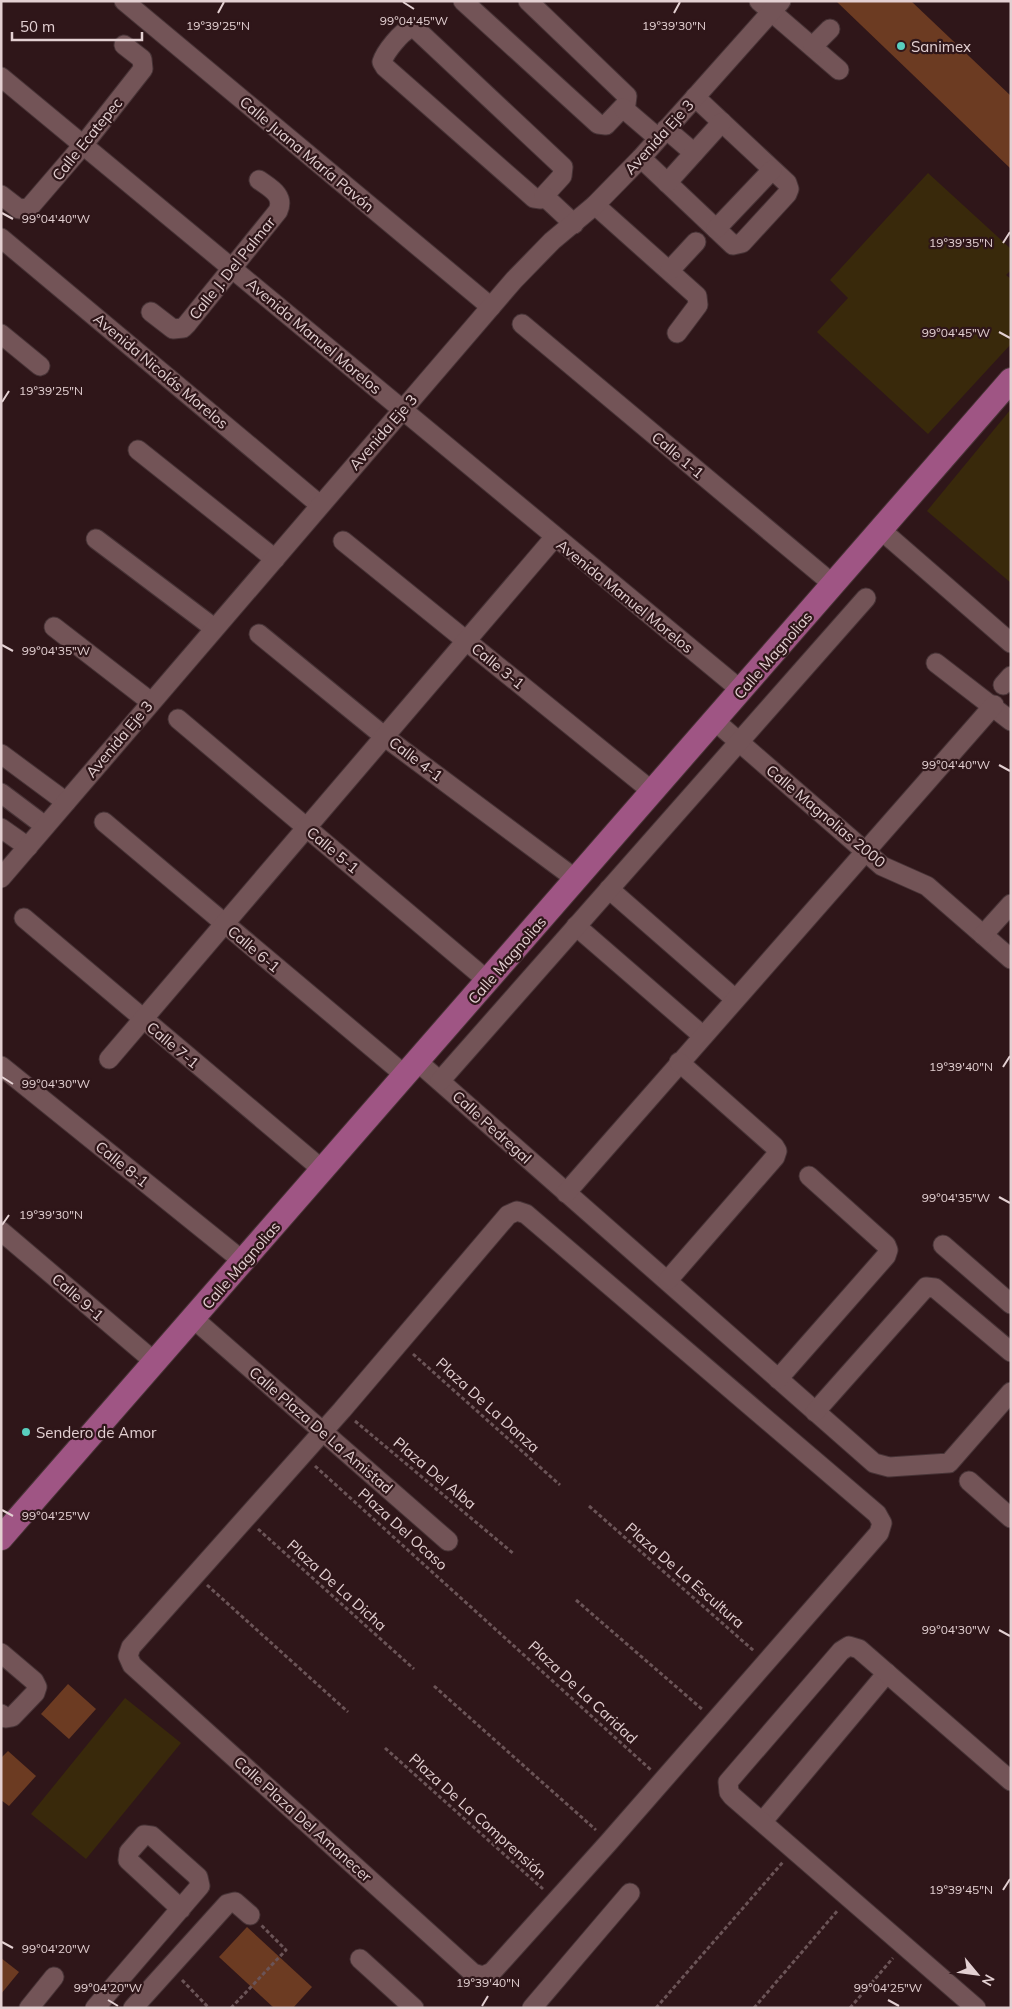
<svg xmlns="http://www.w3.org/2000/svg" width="1012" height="2009" viewBox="0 0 1012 2009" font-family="Mulish,sans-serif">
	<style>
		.green { fill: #39290b }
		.building { fill: #6c3b22 }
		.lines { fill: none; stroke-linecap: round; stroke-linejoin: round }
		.minor-casing { stroke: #473336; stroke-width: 21 }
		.major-casing { stroke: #473336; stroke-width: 26 }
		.path { stroke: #6b5457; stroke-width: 3; stroke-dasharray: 4 2.5; stroke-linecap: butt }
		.minor { stroke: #735457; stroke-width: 19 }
		.major { stroke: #9f5584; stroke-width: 24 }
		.ticks { fill: none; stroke: #e3d0d2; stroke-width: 2 }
		.poi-dot { fill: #59cebe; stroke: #2f1619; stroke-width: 2 }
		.labels { text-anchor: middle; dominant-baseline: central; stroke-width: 4.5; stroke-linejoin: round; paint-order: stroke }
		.poi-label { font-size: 15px; fill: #e3d0d2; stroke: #2f1619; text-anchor: start }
		.street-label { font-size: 15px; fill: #e3d0d2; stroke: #2f1619 }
		.ticks-label { font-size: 12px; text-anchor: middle; fill: #e3d0d2; stroke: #2f1619; stroke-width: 4.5; stroke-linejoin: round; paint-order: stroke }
	</style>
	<rect width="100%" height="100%" fill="#2f1619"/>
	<!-- green -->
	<g class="green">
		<polygon points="928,173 1011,249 1011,270 1006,275 1011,279 1011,344 928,434 817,332 848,298 830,280"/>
		<polygon points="1011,409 1011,583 927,511"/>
		<polygon points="125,1698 181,1743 86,1859 31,1814"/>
	</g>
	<!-- building -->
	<g class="building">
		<polygon points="836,1 911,1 1011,96 1011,169"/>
		<polygon points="68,1684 96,1709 69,1739 41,1714"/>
		<polygon points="8,1751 36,1776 9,1806 1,1800 1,1758"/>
		<polygon points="247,1927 312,1987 293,2008 274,2008 219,1957"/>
		<polygon points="1,1958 19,1972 1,1994"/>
	</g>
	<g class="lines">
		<defs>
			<g id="minor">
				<polyline points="124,1 491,307"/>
				<polyline points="463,1 598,124 606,125 626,104 627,96 528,1"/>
				<polyline points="759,1 839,70"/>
				<path d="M411,28L417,30L563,167L562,176L541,199L534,198L385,67L382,62C385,52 401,32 411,28Z"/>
				<polyline points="813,46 830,29"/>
				<polyline points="1,77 742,691"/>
				<polyline points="623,108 658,138"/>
				<polyline points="666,129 694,153"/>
				<polyline points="641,158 733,245 742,243 787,194 789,189 787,183 695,97"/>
				<polyline points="667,183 722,122"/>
				<polyline points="1,195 19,209 29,208 84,144 143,69 142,59 124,45"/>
				<polyline points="544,196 574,224"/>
				<polyline points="595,205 697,296 698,305 677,333"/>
				<polyline points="716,229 772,170"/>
				<polyline points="1,238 320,505"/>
				<polyline points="670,270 696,242"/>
				<path d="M151,312L173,329L183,328L187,324L278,211C285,195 270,188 259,180"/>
				<polyline points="522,324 834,585"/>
				<polyline points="1,334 40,366"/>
				<polyline points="138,450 275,559"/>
				<polyline points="881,530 1011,643"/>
				<polyline points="96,539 214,628"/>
				<polyline points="343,541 653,792"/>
				<polyline points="54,627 151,702"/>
				<polyline points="259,634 385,737 577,880"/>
				<polyline points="936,663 1011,721"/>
				<polyline points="1003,685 1011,676"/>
				<polyline points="178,719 488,981"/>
				<polyline points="715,721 882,866 927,886 1011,959"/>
				<polyline points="1,754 66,802"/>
				<polyline points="1,793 45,826"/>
				<polyline points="104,822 406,1076"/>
				<polyline points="1,828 28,847"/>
				<polyline points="1,878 514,280 552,241 595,205 641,158 781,1"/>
				<polyline points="609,889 735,999"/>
				<polyline points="24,918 324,1171"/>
				<polyline points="576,926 703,1036"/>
				<polyline points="983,935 1011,904"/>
				<polyline points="109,1059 554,538"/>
				<polyline points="418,1062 874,1463 889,1467 949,1463 1011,1392"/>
				<polyline points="1,1066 244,1262"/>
				<polyline points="440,1081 866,598"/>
				<polyline points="566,1193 994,705"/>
				<polygon points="517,1211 526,1214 877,1514 882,1523 879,1533 609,1842 492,1972 483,1976 473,1973 132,1665 128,1656 131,1647 342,1410 508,1215"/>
				<polyline points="1,1231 156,1363"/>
				<polyline points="943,1245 1011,1304"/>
				<polyline points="668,1280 775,1157 777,1151 774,1146 679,1062"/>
				<polyline points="194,1319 448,1541"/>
				<polyline points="778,1379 886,1256 888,1250 886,1245 809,1176"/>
				<polyline points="815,1412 926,1287 935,1288 1011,1352"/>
				<polyline points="969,1481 1011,1518"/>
				<polyline points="1,1653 34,1681 37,1687 35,1693 12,1717 6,1718 1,1714"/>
				<polyline points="763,1821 887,1673"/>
				<polyline points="360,1959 414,2008"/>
				<polyline points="29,2008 54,1977"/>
				<polyline points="95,2008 200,1886 198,1877 152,1836 144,1835 129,1852 128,1860 181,1909"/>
				<polyline points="133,2008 227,1904 235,1902 250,1915"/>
				<polyline points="532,2008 630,1893"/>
				<polyline points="976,2008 732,1796 729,1792 728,1782 841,1651 849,1646 859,1649 1011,1781"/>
			</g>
			<polyline id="major" points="1,1538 1011,380"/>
		</defs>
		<!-- minor casing -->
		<use href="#minor" class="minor-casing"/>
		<!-- major casing -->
		<use href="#major" class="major-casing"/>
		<!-- path -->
		<g class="path">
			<polyline points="413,1354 560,1485"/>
			<polyline points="355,1421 514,1554"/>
			<polyline points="315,1466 651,1770"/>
			<polyline points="589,1506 754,1651"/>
			<polyline points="258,1529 414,1669"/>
			<polyline points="207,1585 348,1712"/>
			<polyline points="576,1600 703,1710"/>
			<polyline points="434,1686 596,1830"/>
			<polyline points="385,1748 543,1889"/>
			<polyline points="182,1980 209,2008"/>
			<polyline points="231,2008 286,1950 261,1925"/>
			<polyline points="656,2008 783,1862"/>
			<polyline points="754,2008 838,1910"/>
			<polyline points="850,2008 893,1958"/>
		</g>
		<!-- minor -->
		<use href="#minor" class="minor"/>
		<!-- major -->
		<use href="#major" class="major"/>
	</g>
	<!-- ticks -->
	<path class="ticks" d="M403,2L414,9M218,13L224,2M674,13L680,2M2,213L13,219M1003,243L1010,232M999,332L1010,338M2,402L9,391M2,645L13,651M999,765L1010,771M1003,1067L1010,1056M2,1077L13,1084M999,1197L1010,1203M2,1225L9,1215M2,1510L13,1516M999,1630L1010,1636M1003,1890L1010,1879M2,1942L13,1948M108,2000L118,2006M888,2000L899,2006M482,2006L488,1996"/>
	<!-- markers -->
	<g class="poi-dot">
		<circle cx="901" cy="46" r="5"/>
		<circle cx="26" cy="1432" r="5"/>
	</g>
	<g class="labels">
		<!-- poi labels -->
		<g class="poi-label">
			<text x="911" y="46">Sanimex</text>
			<text x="36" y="1432">Sendero de Amor</text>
		</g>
		<!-- street labels -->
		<g class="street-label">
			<text transform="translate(659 137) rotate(-48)">Avenida Eje 3</text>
			<text transform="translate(87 139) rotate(-51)">Calle Ecatepec</text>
			<text transform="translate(307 154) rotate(40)">Calle Juana María Pavón</text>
			<text transform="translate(232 268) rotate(-51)">Calle J. Del Palmar</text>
			<text transform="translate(314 336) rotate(40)">Avenida Manuel Morelos</text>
			<text transform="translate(161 371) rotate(40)">Avenida Nicolás Morelos</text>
			<text transform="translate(383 432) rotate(-49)">Avenida Eje 3</text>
			<text transform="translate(678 455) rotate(40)">Calle 1-1</text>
			<text transform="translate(625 596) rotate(39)">Avenida Manuel Morelos</text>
			<text transform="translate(773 655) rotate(-49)">Calle Magnolias</text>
			<text transform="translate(498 666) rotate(39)">Calle 3-1</text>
			<text transform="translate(119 739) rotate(-50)">Avenida Eje 3</text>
			<text transform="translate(416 759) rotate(37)">Calle 4-1</text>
			<text transform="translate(826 816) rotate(40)">Calle Magnolias 2000</text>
			<text transform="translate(333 850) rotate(40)">Calle 5-1</text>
			<text transform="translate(254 949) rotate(40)">Calle 6-1</text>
			<text transform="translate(507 960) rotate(-49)">Calle Magnolias</text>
			<text transform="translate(173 1045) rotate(40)">Calle 7-1</text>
			<text transform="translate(492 1127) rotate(42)">Calle Pedregal</text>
			<text transform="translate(122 1164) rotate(39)">Calle 8-1</text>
			<text transform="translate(241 1265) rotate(-49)">Calle Magnolias</text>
			<text transform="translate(78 1297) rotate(41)">Calle 9-1</text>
			<text transform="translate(488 1405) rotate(42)">Plaza De La Danza</text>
			<text transform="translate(321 1430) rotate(41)">Calle Plaza De La Amistad</text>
			<text transform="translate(435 1473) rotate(40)">Plaza Del Alba</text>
			<text transform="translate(403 1529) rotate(42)">Plaza Del Ocaso</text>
			<text transform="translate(685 1575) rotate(41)">Plaza De La Escultura</text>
			<text transform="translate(337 1585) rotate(42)">Plaza De La Dicha</text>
			<text transform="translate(583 1692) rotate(43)">Plaza De La Caridad</text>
			<text transform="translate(478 1816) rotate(42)">Plaza De La Comprensión</text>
			<text transform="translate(303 1819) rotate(42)">Calle Plaza Del Amanecer</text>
		</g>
	</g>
	<g class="ticks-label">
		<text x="414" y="25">99°04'45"W</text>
		<text x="218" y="30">19°39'25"N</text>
		<text x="674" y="30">19°39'30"N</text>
		<text x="56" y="223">99°04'40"W</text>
		<text x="961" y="247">19°39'35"N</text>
		<text x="956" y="337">99°04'45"W</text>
		<text x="51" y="395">19°39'25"N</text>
		<text x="56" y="655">99°04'35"W</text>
		<text x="956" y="769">99°04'40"W</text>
		<text x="961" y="1071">19°39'40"N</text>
		<text x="56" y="1088">99°04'30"W</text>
		<text x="956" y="1202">99°04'35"W</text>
		<text x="51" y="1219">19°39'30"N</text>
		<text x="56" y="1520">99°04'25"W</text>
		<text x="956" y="1634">99°04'30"W</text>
		<text x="961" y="1894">19°39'45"N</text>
		<text x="56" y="1953">99°04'20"W</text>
		<text x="488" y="1987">19°39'40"N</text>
		<text x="108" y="1992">99°04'20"W</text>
		<text x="888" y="1992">99°04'25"W</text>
	</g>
	<!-- border -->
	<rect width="1012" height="2009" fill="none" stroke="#e3d0d2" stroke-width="5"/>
	<!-- north arrow -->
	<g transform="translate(977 1974) rotate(119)" stroke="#2f1619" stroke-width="4" paint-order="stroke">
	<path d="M0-4L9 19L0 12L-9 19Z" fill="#e3d0d2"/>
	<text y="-8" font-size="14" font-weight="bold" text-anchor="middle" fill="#e3d0d2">N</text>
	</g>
	<!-- scale -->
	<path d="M12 32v8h130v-8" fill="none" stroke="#e3d0d2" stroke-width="2.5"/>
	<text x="20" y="32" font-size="15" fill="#e3d0d2" stroke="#2f1619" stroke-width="4" paint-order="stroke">50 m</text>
</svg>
